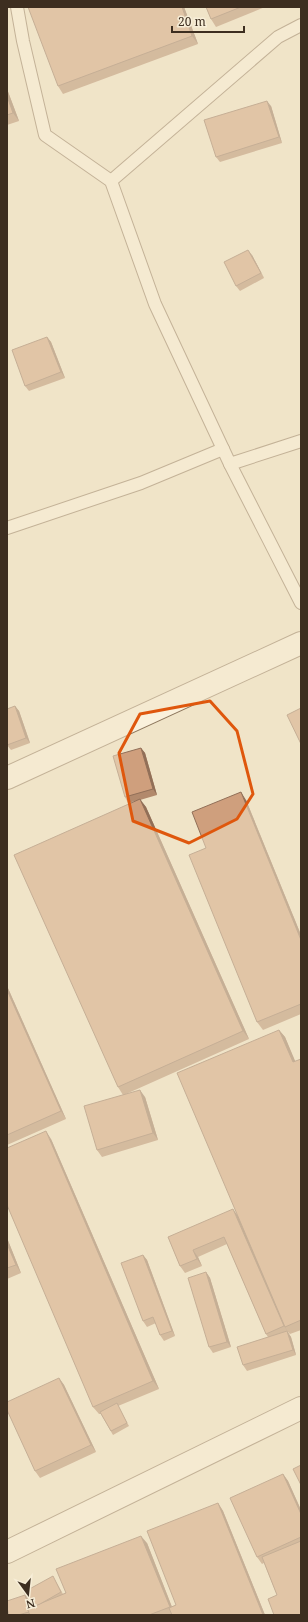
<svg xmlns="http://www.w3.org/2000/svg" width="308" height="1622" viewBox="0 0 308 1622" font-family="'Noto Serif',serif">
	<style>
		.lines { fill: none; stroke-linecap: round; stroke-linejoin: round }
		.lane-casing { stroke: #8d765c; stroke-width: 14 }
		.street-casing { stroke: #8d765c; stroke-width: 24 }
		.lane { stroke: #faf1dc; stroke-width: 12 }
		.street { stroke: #faf1dc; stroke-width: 22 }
		.wall { fill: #b2896c }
		.shaded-wall { fill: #916f58 }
		.building { fill: #cf9f7d; stroke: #916f58 }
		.marked { fill: none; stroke: #df570d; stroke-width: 3; stroke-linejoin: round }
	</style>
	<rect width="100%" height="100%" fill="#f0e4c8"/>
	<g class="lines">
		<defs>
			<g id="lane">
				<polyline points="17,7 23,41 45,135 111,181 155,304 230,464 301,603"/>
				<polyline points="111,181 278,37 301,25"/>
				<polyline points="230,464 301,441"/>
				<polyline points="7,528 141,483 223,449"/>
			</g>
			<g id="street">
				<polyline points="7,778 301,643"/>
				<polyline points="7,1552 301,1408"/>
			</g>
		</defs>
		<!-- lane casing -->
		<use href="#lane" class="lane-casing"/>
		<!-- street casing -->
		<use href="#street" class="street-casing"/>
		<!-- lane -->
		<use href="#lane" class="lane"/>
		<!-- street -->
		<use href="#street" class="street"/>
	</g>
	<!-- wall -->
	<g class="wall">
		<polygon points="184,7 198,44 63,94 58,86"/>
		<polygon points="206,7 265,7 216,27 211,19"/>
		<polygon points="7,89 19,121 7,125"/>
		<polygon points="271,106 282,143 220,162 216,157"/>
		<polygon points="252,255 264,278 240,291 236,286"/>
		<polygon points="47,337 51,342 65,378 29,391 25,386"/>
		<polygon points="15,706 19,711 30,743 11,750 7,745"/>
		<polygon points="141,748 145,753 157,795 140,800 146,807 249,1039 126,1094 145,1097 158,1140 102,1157 97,1150 123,1095 118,1087 139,800 128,803 125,797"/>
		<polygon points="246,800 301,935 301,1014 263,1030 257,1022 206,848"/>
		<polygon points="7,986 66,1119 7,1145"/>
		<polygon points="279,1030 285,1037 295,1062 301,1059 301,1330 290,1334 287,1331 291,1337 296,1355 247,1371 243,1365 268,1337 266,1334 227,1244 198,1257 202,1266 185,1273 180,1266 168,1237 238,1216"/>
		<polygon points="51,1139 159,1389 118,1406 129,1426 113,1435 101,1414 99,1414 93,1407"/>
		<polygon points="7,1238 21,1273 7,1279"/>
		<polygon points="143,1255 147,1260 175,1336 164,1341 160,1335 156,1323 147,1327 143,1321"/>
		<polygon points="206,1272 210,1278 231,1347 213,1353 209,1347"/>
		<polygon points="59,1378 64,1385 96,1452 40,1478 35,1471"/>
		<polygon points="283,1474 288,1481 301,1510 301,1615 277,1595 264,1563 262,1564 257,1557"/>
		<polygon points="218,1503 223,1511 265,1615 9,1615 25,1595 27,1599 30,1607 32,1607 55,1580 63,1594 147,1543 172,1607 176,1605"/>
	</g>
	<!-- shaded-wall -->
	<g class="shaded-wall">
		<polygon points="182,7 184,7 198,44 192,36"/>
		<polygon points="7,89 19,121 13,113 7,96"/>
		<polygon points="267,101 271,106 282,143 279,137"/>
		<polygon points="248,250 252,255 264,278 261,273"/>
		<polygon points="47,337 51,342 65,378 61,372"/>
		<polygon points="15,706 19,711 30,743 26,738"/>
		<polygon points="141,748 145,753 157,795 153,789"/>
		<polygon points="241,792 246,800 301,935 301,940"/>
		<polygon points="140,799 146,807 249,1039 243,1031"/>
		<polygon points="7,986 66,1119 61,1111 7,990"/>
		<polygon points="279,1030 285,1037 299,1070 293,1062"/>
		<polygon points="140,1090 145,1097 158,1140 153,1133"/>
		<polygon points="46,1131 51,1139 159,1389 153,1381"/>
		<polygon points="233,1209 238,1216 285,1327 289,1333 284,1326"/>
		<polygon points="7,1238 21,1273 16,1265 7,1244"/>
		<polygon points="193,1250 198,1257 202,1266 197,1259"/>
		<polygon points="143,1255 147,1260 175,1336 172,1331"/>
		<polygon points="206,1272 210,1278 231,1347 227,1342"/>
		<polygon points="287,1331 291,1337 296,1355 293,1350"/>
		<polygon points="59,1378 64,1385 96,1452 91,1445"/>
		<polygon points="283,1474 288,1481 301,1510 301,1514"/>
		<polygon points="218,1503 223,1511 265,1615 263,1615"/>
		<polygon points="141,1536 147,1543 175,1615 170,1607"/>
		<polygon points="25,1595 27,1599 33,1614 30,1611"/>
	</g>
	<!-- building -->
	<g class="building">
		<polygon points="28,7 182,7 192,36 58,86"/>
		<polygon points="206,7 241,7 211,19"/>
		<polygon points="7,96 13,113 7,115"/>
		<polygon points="267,101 279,137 216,157 204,120"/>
		<polygon points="248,250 261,273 236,286 224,262"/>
		<polygon points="47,337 61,372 25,386 12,350"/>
		<polygon points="15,706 26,738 7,745 7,709"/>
		<polygon points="301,708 301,744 287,715"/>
		<polygon points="141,748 153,789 125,797 113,756"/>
		<polygon points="241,792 301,940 301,1004 257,1022 189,855 206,848 192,812"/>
		<polygon points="140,799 243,1031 118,1087 14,855"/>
		<polygon points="7,990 61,1111 7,1135"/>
		<polygon points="279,1030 293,1062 301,1059 301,1320 285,1327 177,1073"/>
		<polygon points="140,1090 153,1133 97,1150 84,1106"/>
		<polygon points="46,1131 153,1381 93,1407 7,1205 7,1148"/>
		<polygon points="233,1209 284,1326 266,1334 224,1237 193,1250 197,1259 180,1266 168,1237"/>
		<polygon points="7,1244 16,1265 7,1268"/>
		<polygon points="143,1255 172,1331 160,1335 153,1317 143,1321 121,1263"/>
		<polygon points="206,1272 227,1342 209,1347 188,1278"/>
		<polygon points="287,1331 293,1350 243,1365 237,1347"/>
		<polygon points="59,1378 91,1445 35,1471 7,1410 7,1402"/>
		<polygon points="117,1403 127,1423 111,1431 100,1412"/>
		<polygon points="301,1465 301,1485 293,1469"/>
		<polygon points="283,1474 301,1514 301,1537 257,1557 230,1498"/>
		<polygon points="218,1503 263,1615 172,1615 169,1608 176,1605 147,1531"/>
		<polygon points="141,1536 170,1607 149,1615 30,1615 27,1609 66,1593 56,1569"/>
		<polygon points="301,1541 301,1615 274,1615 268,1599 277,1595 262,1557"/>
		<polygon points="53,1576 61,1592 40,1604 32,1607 24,1592"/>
		<polygon points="25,1595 29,1608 27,1609 29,1612 18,1615 9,1615 7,1608 7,1601"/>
	</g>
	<!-- marked area -->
	<path d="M0 0H308V1622H0ZM210,701L237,731L253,794L237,819L189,843L133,821L119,753L140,714Z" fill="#f0e4c8" fill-opacity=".55" fill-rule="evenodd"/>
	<path class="marked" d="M210,701L237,731L253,794L237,819L189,843L133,821L119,753L140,714Z"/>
	<!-- border -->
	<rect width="308" height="1622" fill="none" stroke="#3d2e20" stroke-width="16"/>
	<!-- north arrow -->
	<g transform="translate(28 1594) rotate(165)" stroke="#f7eed8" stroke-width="3" paint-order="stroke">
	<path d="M0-3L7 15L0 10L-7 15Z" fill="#3d2e20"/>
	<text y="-6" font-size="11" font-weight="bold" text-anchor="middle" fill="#3d2e20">N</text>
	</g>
	<!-- scale -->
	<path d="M172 26v6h72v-6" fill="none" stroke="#3d2e20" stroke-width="2"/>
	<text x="178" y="26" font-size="12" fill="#3d2e20" stroke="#f7eed8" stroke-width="3" paint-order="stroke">20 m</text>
</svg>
